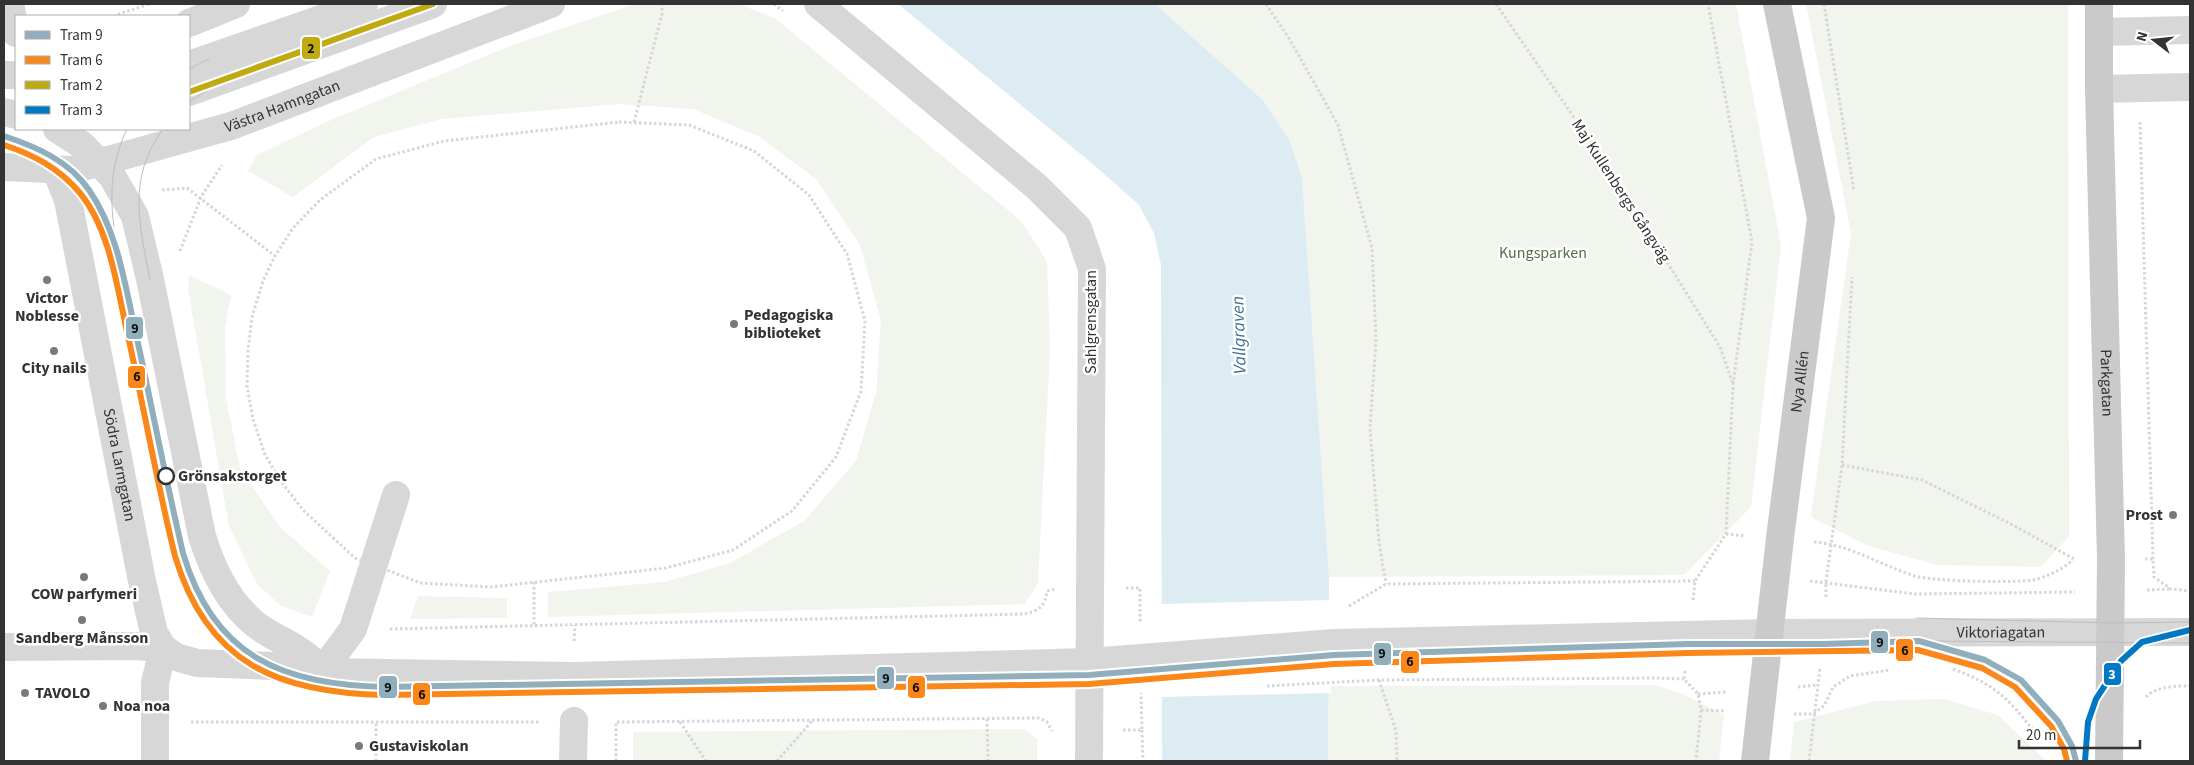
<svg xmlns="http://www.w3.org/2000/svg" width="2194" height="765" viewBox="0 0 2194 765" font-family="'Source Sans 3',sans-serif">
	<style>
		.green { fill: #f1f5ed }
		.water { fill: #ddebf3 }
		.pier { fill: #fff }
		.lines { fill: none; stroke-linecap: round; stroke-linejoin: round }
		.path { stroke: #d6d6d6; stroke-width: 3; stroke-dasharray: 2.5 2.5; stroke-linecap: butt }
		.minor { stroke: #d7d7d7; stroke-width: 28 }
		.major { stroke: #cacaca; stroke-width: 28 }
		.tram { stroke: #bebebe; stroke-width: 1 }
		.tram-1-casing { stroke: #fff; stroke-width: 10 }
		.tram-2-casing { stroke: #fff; stroke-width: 10 }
		.tram-3-casing { stroke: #fff; stroke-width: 10 }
		.tram-4-casing { stroke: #fff; stroke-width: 10 }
		.tram-1 { stroke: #91aebd; stroke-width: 6 }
		.tram-2 { stroke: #fa8719; stroke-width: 6 }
		.tram-3 { stroke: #c0aa12; stroke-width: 6 }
		.tram-4 { stroke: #0079c2; stroke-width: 6 }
		.poi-dot { fill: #7a7a7a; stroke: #fff; stroke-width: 2 }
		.stop-dot { fill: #fff; stroke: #333; stroke-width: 2.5 }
		.labels { text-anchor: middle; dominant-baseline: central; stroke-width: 5; stroke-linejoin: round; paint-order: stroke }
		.street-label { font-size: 16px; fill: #333; stroke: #fff }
		.park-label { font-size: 16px; fill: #56703f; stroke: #fff }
		.poi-label { font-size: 16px; font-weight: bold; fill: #333; stroke: #fff }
		.stop-label { font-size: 16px; font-weight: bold; fill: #333; stroke: #fff; text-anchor: start }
		.water-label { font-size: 18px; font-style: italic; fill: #3f7597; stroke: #fff }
		.line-badge { stroke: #fff; stroke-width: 2 }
		.badge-label { font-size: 14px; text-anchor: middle; font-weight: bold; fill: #fff }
		.pale-badge-label { font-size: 14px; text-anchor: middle; font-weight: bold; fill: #111 }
	</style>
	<rect width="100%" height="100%" fill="#fff"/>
	<!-- green -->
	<g class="green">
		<polygon points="635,4 739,4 776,19 1021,221 1047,261 1050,351 1038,583 1025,604 548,617 548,592 664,582 730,563 804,521 856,461 876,393 881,321 860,245 816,179 758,136 693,109 619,104 442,119 374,137 293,197 248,171 257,155 333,119 515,44"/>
		<polygon points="1155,4 1736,4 1781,246 1751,507 1684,575 1329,577 1302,177 1289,139 1263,100"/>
		<polygon points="1806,4 2068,4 2069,536 2041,567 1937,565 1866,545 1811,517 1851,233"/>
		<polygon points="189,275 231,295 225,327 226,398 240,469 280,527 330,571 312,617 281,606 257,584 229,526 188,289"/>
		<polygon points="418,596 507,598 507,618 410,619"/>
		<polygon points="1655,685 1683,694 1724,715 1719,761 1328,761 1328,686"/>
		<polygon points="1944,699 1998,715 2046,761 1790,761 1794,722 1876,701"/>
		<polygon points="1025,729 1037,739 1037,761 633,761 633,732"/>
	</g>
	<!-- water -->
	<polygon class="water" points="898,4 1155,4 1263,100 1289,139 1302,177 1329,577 1328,761 1162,761 1161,265 1154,233 1139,205 1094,165"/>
	<!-- pier -->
	<polygon class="pier" points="1331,600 1331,693 1159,697 1159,604"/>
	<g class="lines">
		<!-- path -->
		<g class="path">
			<polyline points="774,4 783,11"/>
			<polyline points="1266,4 1290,40 1338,125 1372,248 1376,340 1370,428 1379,542 1386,584"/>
			<polyline points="1496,4 1606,164 1720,347 1733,384"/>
			<polyline points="1824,4 1854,191"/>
			<polyline points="113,16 149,4"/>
			<polygon points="619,122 689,125 754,151 809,195 847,254 865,321 861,391 836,457 792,511 733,550 666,568 491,587 421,583 355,558 303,510 280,480 265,455 253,419 247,386 248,351 252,317 263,281 275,256 293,228 320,200 376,159 444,141"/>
			<polyline points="634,122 662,14 662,4"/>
			<polyline points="2140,122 2153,559"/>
			<polyline points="162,190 187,188 275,256"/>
			<polyline points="180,251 201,197 222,165"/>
			<polyline points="1842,465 1922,480 2009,523 2076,560"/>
			<polyline points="1726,534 1746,536"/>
			<path d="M1814,542C1851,545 1880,565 1915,576C1931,581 2021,584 2037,579C2051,575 2062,569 2073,560"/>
			<polyline points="2145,559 2153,559 2154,577 2171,589 2190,591"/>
			<polyline points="1810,581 1915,594 2075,592"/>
			<polyline points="534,582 534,627"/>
			<polyline points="1126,588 1140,588 1140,620 1143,620"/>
			<polyline points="2147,590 2171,589"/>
			<polyline points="1826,597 1826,582 1842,465 1852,277"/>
			<polyline points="1693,600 1695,581 1726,534 1733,385 1752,242 1708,4"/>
			<polyline points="1349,606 1386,584 1695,581"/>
			<path d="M390,629L1025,614C1040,610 1045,606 1047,591L1055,589"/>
			<polyline points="574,641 575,625"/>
			<path d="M1953,669C1996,685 2008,698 2036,734"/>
			<polyline points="1685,671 1684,679 1698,694 1701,710 1696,761"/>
			<polyline points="1379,680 1396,731 1397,761"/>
			<polyline points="1267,686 1379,680 1658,678 1684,679"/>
			<polyline points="1798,687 1817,685"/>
			<polyline points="1698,694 1727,692"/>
			<path d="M2146,697C2156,686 2176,686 2190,686"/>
			<polyline points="1701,710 1726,711"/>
			<polyline points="1794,714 1813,714 1824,706 1833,687 1850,676 1890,670"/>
			<polyline points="987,719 988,761"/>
			<polyline points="191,722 540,722"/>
			<polyline points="680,722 706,761"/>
			<polyline points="1123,730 1142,730 1141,693"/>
			<polyline points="1142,730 1143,761"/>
			<polyline points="376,761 376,723"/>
			<polyline points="616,761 616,722 1039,718 1047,722 1052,731"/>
			<polyline points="777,761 813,720"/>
			<polyline points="1809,761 1820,668"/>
		</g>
		<!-- minor -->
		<g class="minor">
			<polyline points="10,4 16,33"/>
			<polyline points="818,4 1037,187 1078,228 1092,269 1089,761"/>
			<polyline points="189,23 236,4"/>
			<polyline points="2099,32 2190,30"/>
			<polyline points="189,65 364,4"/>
			<polyline points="4,75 16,75"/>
			<polyline points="2099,89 2190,87"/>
			<polyline points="189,92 433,4"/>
			<polyline points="4,112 16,115"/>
			<path d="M57,129L82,145L112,176L135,216L150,279L202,536C212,569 228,602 255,624C268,634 282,640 295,648C306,654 316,664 326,672"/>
			<path id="s1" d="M4,167L72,170L231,126L551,4"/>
			<path id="s2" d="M56,170L68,200L141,576L154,633L163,648L155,683V761"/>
			<path id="s3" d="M4,647L133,646L163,648L176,657L197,663L273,666L326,672L575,676L1089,662L1334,643L1769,633L2190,632"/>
			<polyline points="326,672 331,659 353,629 396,495"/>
			<polyline points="573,761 574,721"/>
		</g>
		<!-- major -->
		<g class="major">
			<path id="s4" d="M2099,4V89L2111,559L2109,761"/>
			<path id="s5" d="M1755,761L1780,538L1821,218L1777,4"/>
		</g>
		<!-- tram -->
		<g class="tram">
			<polyline points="189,69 209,59"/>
			<polyline points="189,102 213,87 241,74"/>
			<path d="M120,261C110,215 106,172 127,129"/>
			<path d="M150,279C139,224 127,178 163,129"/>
			<polyline points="1916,618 2111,623 2190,622"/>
			<polyline points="1919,641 2190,643"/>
		</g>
		<defs>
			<path id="tram-1" d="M4,136C37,147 69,161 89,190C118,232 125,285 136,334C152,407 166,481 183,553C214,658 283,684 385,687L1089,675L1334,655L1688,644H1823L1919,641L1985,660L2021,680L2058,721L2072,746L2076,761"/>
			<path id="tram-2" d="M4,145C34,155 59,168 80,193C111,231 117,289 128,336C144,409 157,483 175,556C207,664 279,693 385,695L1089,684L1334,664L1688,653L1918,650L1982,668L2015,687L2051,726L2064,749L2067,761"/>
			<polyline id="tram-3" points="189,92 433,4"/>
			<polyline id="tram-4" points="2085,761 2088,722 2096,699 2121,661 2142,642 2190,630"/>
		</defs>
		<!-- tram-1 casing -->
		<use href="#tram-1" class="tram-1-casing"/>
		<!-- tram-2 casing -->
		<use href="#tram-2" class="tram-2-casing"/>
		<!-- tram-3 casing -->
		<use href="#tram-3" class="tram-3-casing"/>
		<!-- tram-4 casing -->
		<use href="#tram-4" class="tram-4-casing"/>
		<!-- tram-1 -->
		<use href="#tram-1" class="tram-1"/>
		<!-- tram-2 -->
		<use href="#tram-2" class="tram-2"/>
		<!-- tram-3 -->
		<use href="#tram-3" class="tram-3"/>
		<!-- tram-4 -->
		<use href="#tram-4" class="tram-4"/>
	</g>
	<!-- markers -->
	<g class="poi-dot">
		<circle cx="47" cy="280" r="5"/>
		<circle cx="734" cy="324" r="5"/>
		<circle cx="54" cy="351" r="5"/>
		<circle cx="2173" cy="515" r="5"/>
		<circle cx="84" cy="577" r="5"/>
		<circle cx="82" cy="620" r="5"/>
		<circle cx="25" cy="693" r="5"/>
		<circle cx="103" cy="706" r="5"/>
		<circle cx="359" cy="746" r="5"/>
	</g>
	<circle class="stop-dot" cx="166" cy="476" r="8"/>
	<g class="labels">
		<!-- street labels -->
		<g class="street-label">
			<text stroke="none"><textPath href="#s1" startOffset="288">Västra Hamngatan</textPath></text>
			<text transform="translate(1621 191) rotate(57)">Maj Kullenbergs Gångväg</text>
			<text transform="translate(1091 322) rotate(-90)">Sahlgrensgatan</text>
			<text stroke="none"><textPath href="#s5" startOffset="382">Nya Allén</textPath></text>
			<text stroke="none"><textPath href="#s4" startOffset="379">Parkgatan</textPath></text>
			<text stroke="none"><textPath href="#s2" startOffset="302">Södra Larmgatan</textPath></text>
			<text stroke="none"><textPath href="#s3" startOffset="2002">Viktoriagatan</textPath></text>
		</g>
		<!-- park labels -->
		<g class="park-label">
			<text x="1543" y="253">Kungsparken</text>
		</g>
		<!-- poi labels -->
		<g class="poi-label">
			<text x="47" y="298">Victor<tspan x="47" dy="18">Noblesse</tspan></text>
			<text x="744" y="315" text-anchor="start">Pedagogiska<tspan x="744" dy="18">biblioteket</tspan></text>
			<text x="54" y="368">City nails</text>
			<text x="2163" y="515" text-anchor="end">Prost</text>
			<text x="84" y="594">COW parfymeri</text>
			<text x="82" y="638">Sandberg Månsson</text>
			<text x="35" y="693" text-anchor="start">TAVOLO</text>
			<text x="113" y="706" text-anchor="start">Noa noa</text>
			<text x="369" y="746" text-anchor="start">Gustaviskolan</text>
		</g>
		<!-- stop labels -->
		<g class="stop-label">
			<text x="178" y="476">Grönsakstorget</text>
		</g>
		<!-- water labels -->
		<g class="water-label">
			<text transform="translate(1239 335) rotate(-92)">Vallgraven</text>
		</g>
	</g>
	<g class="line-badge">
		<rect x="301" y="36" width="20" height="24" rx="5" fill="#c0aa12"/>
		<rect x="125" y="316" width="19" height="24" rx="5" fill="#91aebd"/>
		<rect x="127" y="365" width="19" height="24" rx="5" fill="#fa8719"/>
		<rect x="1870" y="630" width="19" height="24" rx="5" fill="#91aebd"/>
		<rect x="1895" y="638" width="19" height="24" rx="5" fill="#fa8719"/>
		<rect x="1373" y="642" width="19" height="24" rx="5" fill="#91aebd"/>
		<rect x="1400" y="650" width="20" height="24" rx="5" fill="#fa8719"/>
		<rect x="2103" y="662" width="19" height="24" rx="5" fill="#0079c2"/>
		<rect x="876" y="666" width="19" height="24" rx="5" fill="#91aebd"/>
		<rect x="907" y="675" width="19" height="24" rx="5" fill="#fa8719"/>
		<rect x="378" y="675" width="20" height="24" rx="5" fill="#91aebd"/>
		<rect x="412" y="682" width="19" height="24" rx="5" fill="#fa8719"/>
	</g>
	<g class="badge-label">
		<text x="2112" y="679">3</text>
	</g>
	<g class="pale-badge-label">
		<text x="311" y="53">2</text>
		<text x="135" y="333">9</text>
		<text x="137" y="381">6</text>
		<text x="1880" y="647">9</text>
		<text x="1905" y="655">6</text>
		<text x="1382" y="658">9</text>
		<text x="1410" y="666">6</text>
		<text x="886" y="683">9</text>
		<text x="916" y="692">6</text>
		<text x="388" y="692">9</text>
		<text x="422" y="699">6</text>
	</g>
	<!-- border -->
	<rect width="2194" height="765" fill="none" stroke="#333333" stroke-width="10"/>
	<!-- legend -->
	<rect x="15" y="15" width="175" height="115" fill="#ffffff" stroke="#adadad"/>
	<rect x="25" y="31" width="25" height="8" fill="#91aebd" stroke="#adadad"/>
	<text x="60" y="40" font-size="15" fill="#333333">Tram 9</text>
	<rect x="25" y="56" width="25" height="8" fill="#fa8719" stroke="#adadad"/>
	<text x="60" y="65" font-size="15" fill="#333333">Tram 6</text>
	<rect x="25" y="81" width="25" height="8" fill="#c0aa12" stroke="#adadad"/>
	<text x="60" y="90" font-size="15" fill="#333333">Tram 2</text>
	<rect x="25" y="106" width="25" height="8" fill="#0079c2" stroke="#adadad"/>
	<text x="60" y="115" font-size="15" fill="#333333">Tram 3</text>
	<!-- north arrow -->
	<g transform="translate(2154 40) rotate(286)" stroke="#ffffff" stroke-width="4" paint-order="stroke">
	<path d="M0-4L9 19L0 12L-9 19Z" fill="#333333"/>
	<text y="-8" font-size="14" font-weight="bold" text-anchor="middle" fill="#333333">N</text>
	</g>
	<!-- scale -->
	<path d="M2019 740v8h121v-8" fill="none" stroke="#333333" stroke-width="2.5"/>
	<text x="2026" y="740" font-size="15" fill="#333333" stroke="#ffffff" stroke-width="4" paint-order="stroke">20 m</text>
</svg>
